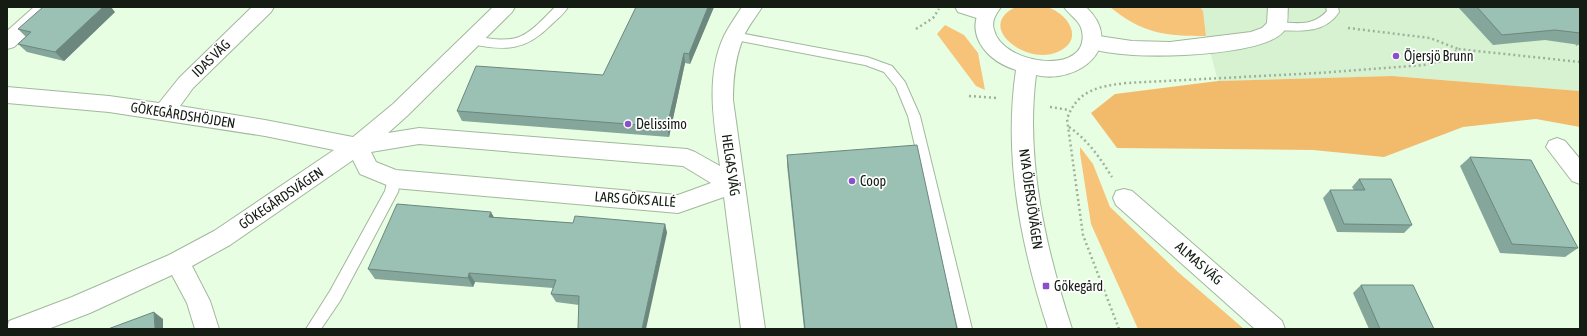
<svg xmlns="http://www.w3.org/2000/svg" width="1587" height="336" viewBox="0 0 1587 336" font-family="'Asap Condensed',sans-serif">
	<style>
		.built { fill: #d6f2d0 }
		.green { fill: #f7c379 }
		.forest { fill: #f2bb6c }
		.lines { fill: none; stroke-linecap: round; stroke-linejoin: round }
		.service-casing { stroke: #a2b89d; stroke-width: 2 }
		.minor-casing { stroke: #a2b89d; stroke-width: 2 }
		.tertiary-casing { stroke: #a2b89d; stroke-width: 2 }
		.path { stroke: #9fb19c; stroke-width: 2.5; stroke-dasharray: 2 3; stroke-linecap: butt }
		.service { fill: #fff; fill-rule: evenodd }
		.minor { fill: #fff; fill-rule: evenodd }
		.tertiary { fill: #fff; fill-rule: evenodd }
		.wall { fill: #85a69b }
		.shaded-wall { fill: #6c877e }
		.building { fill: #9bc1b4; stroke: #6c877e }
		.poi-dot { fill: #8950c7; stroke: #fff; stroke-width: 1.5 }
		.labels { text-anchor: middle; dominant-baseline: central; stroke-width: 3.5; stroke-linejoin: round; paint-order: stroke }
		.poi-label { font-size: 14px; fill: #141c13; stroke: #fff; text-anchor: start }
		.street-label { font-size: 14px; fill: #141c13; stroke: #fff }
	</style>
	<rect width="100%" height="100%" fill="#e7fee2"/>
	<!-- built -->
	<polygon class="built" points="1200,7 1580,7 1580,91 1393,76 1218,81 1206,36 1203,11"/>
	<!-- green -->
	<g class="green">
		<path d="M1016,7C1026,7 1041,4 1050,8C1072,17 1084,43 1055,53C1024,64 975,26 1016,7Z"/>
		<path d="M1110,7H1200L1203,11L1206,36C1166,36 1143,34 1110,7Z"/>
		<polygon points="945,25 964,35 978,53 985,90 976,86 937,34"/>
		<polygon points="1080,147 1093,164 1110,207 1178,272 1244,329 1138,329 1091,224 1080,153"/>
	</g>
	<!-- forest -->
	<polygon class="forest" points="1392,76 1580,91 1580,127 1536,119 1463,127 1384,157 1313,150 1117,148 1091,113 1115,94 1218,81"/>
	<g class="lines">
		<defs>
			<g id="service">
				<path d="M555,7H568C564,14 557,19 551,25C525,51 506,51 472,44L468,43L466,40L468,37L472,36C519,44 523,40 555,7Z"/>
				<path d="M1326,7H1338L1339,12C1325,34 1299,31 1277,30L1273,29L1271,26L1273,23L1277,22C1296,23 1313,27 1327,11Z"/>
				<polygon points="734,32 867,57 892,66 905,82 920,116 972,329 958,329 908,116 896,87 884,72 865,65 730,39 728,36 730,33"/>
				<polygon points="394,174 399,175 401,179 398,192 340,301 321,329 306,329 330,291 385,191 389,175"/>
			</g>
			<g id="minor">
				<polygon points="34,7 56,7 53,12 14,47 7,49 7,31"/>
				<path d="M252,7H274L271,12L193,88L180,106L265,120L353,137L393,104L493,7H515L512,12L407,116L388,133L419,128L687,149L695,152L720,166C714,123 705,77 724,36C729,26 736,16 742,7H762C756,17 748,26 744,36C735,57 733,78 733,100L765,329H741L724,197L678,213L394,188L360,174L353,160L230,245L192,266L210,301L219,329H195L187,303L172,275L90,313L48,329H7L9,321L72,297L169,255L214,231L334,150L265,136L109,112L7,103V87L109,96L159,103L179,78ZM419,144L683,166L711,183L678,195L396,170L376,162L371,152Z"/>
				<polygon points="955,7 986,7 993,9 996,14 993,19 986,21 958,12"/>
				<path d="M1268,7H1288C1287,14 1289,25 1284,31C1265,55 1164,57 1133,55C1118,54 1100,52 1085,47L1082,42L1085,37L1092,35L1132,41L1170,42L1251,32L1262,28L1267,23Z"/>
				<polygon points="1557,138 1565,141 1580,159 1580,184 1572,181 1546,147 1549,141"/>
				<polygon points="1124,189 1132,191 1282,321 1285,329 1255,329 1116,205 1113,198 1116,191"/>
			</g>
			<path id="tertiary" d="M981,7H1001C996,14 991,21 994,30C1003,66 1091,76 1082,31C1080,20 1070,16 1064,7H1086C1127,46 1078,85 1036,75C1025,160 1046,249 1072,329H1048C1021,246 1003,158 1016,70C989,62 964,36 981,7Z"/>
		</defs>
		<!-- service casing -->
		<use href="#service" class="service-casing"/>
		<!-- minor casing -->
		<use href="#minor" class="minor-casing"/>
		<!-- tertiary casing -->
		<use href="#tertiary" class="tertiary-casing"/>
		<!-- path -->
		<g class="path">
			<polyline points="1348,28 1430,38 1458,49"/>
			<polyline points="916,29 933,18 939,9"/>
			<polyline points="1576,44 1580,47"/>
			<polyline points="969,96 997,98"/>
			<polyline points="1050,107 1069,110"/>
			<path d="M1069,127C1088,140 1100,158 1112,177"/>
			<path d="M1119,329L1083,235L1067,119C1077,90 1099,86 1127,83L1318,73L1424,65L1447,60L1458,49L1580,62"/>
		</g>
		<!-- service -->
		<use href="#service" class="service"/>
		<!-- minor -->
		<use href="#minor" class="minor"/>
		<!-- tertiary -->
		<use href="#tertiary" class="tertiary"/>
	</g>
	<!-- wall -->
	<g class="wall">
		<polygon points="714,7 690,64 685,63 669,137 462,121 457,111 603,75"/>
		<polygon points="1458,7 1580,7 1580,45 1545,40 1493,45"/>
		<polygon points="115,12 64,61 27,52 18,44 26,37 18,29"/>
		<polygon points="787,155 957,329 804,329 787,165"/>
		<polygon points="1470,157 1578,248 1565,257 1500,253 1460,166"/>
		<polygon points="1359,179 1412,225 1404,233 1337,232 1323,198 1330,190 1354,190 1352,187"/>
		<polygon points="494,217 573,223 665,224 667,233 579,305 556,302 551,294 553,288 475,282 473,287 375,279 368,269"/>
		<polygon points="1361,285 1434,329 1369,329 1353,293"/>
	</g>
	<!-- shaded-wall -->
	<g class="shaded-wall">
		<polygon points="103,7 111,7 115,12 64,61 55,52"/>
		<polygon points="708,7 714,7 690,64 689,54"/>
		<polygon points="684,53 685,63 669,137 667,127"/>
		<polygon points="491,212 496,221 489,217"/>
		<polygon points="665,224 667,233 646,329 642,329"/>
		<polygon points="469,273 475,282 473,287 468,278"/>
		<polygon points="154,312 163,319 163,329 155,329"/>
	</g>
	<!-- building -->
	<g class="building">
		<polygon points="43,7 103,7 55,52 18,44 31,32 18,29"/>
		<polygon points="636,7 708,7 689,54 684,53 667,127 457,111 476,66 603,75"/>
		<polygon points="1477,7 1580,7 1580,33 1555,30 1502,35"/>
		<polygon points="917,145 957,329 805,329 787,155"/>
		<polygon points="1470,157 1531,160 1578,248 1512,244"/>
		<polygon points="1359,179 1391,179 1412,225 1344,224 1330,190 1365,190"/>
		<polygon points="397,204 491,212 489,217 573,223 575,216 665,224 642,329 578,329 579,296 551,294 556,280 469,273 468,278 368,269"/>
		<polygon points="1361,285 1413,285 1434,329 1380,329"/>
		<polygon points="154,312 155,329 108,329"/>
	</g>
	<!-- markers -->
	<g class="poi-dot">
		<circle cx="1396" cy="56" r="4"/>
		<circle cx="628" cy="124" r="4"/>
		<circle cx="852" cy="181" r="4"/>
		<rect x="1042" y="282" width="8" height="8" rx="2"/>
	</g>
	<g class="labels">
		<!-- poi labels -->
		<g class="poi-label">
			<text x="1404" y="56">Öjersjö Brunn</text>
			<text x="636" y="124">Delissimo</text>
			<text x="860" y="181">Coop</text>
			<text x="1054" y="286">Gökegård</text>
		</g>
		<!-- street labels -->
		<g class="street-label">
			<text transform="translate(211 58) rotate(-44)">IDAS VÄG</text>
			<text transform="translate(183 115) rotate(9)">GÖKEGÅRDSHÖJDEN</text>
			<text transform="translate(731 165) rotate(82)">HELGAS VÄG</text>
			<text transform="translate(281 198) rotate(-34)">GÖKEGÅRDSVÄGEN</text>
			<text transform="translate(635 199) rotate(4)">LARS GÖKS ALLÉ</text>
			<text transform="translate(1031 199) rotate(82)">NYA ÖJERSJÖVÄGEN</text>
			<text transform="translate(1199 263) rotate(41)">ALMAS VÄG</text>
		</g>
	</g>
	<!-- border -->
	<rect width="1587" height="336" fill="none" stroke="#141c13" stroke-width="16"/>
</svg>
